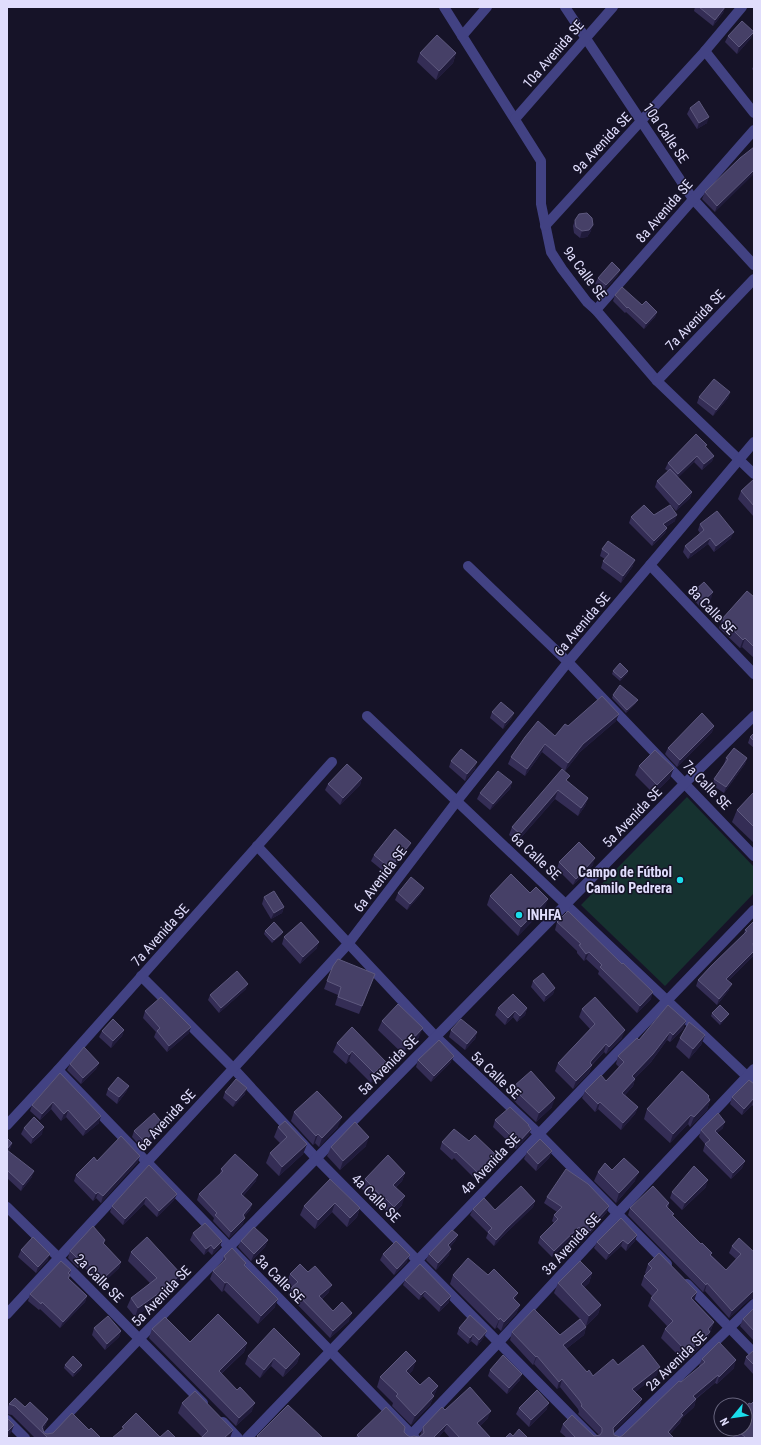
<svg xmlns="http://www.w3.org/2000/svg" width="761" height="1445" viewBox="0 0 761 1445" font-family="'Roboto Condensed',sans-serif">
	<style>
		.green { fill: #163230 }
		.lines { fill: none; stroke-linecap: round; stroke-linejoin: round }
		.street { stroke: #424283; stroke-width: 10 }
		.wall { fill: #342d55 }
		.shaded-wall { fill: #201b3b }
		.building { fill: #464067; stroke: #5e597e }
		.poi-dot { fill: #1addeb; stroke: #161328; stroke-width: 1.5 }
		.labels { text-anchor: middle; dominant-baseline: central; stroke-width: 3; stroke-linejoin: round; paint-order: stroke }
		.street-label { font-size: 14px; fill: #e0ddfc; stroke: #161328 }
		.poi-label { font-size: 14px; font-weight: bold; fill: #e0ddfc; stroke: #161328; text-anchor: end }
	</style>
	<rect width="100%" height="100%" fill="#161328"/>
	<!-- green -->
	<polygon class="green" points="687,797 754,867 754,893 665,986 581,905"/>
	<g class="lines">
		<!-- street -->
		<g class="street">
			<polyline points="444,7 541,161 541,204 551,252 562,269 587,302 596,310 657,381 754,474"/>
			<polyline points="565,7 693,199 754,265"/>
			<polyline points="462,36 487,7"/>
			<polyline points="705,51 754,113"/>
			<polyline points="515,119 613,7"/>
			<polyline points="545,226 705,51 742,7"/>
			<polyline points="596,310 754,130"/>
			<polyline points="657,381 754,279"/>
			<polyline points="650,565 754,674"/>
			<polyline points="468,566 568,662 754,856"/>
			<polyline points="367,716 754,1083"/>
			<polyline points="257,846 436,1037 539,1134 667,1264"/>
			<polyline points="141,976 233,1068 316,1158 593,1438"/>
			<polyline points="58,1070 229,1247 415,1438"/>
			<polyline points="7,1125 58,1070 332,762"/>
			<polyline points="7,1207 59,1258 203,1403"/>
			<polyline points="687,1284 754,1353"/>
			<polyline points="7,1314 348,944 457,801 568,662 754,442"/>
			<polyline points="7,1420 25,1438"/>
			<polyline points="223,1422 238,1438"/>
			<polyline points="45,1438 139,1339 685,783 754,716"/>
			<polyline points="247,1438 754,910"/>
			<polyline points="408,1438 499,1342 618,1213 754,1069"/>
			<polyline points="616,1438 754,1304"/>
		</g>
	</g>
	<!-- wall -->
	<g class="wall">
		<polygon points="695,7 725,7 723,13 713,26 694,11"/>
		<polygon points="754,32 751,38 737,54 725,42 728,36"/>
		<polygon points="420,53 456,53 453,63 436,80 417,62"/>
		<polygon points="754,65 754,71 752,69"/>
		<polygon points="690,108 707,123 697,129 687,114"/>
		<polygon points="754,147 715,212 702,199 705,192"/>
		<polygon points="575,220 591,231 587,237 580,238 574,233 573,226"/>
		<polygon points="620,270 617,276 603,292 595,284 598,278"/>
		<polygon points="615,295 642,305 657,312 655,317 644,329 626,312 625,313 613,301"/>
		<polygon points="730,392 728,398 713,416 697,403 699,397"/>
		<polygon points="706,447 714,456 712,461 702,470 694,462 678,477 692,492 690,498 676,511 655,487 657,481 668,471 665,469 668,463"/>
		<polygon points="754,479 754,517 738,499 741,491"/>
		<polygon points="654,515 675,521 666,527 667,528 665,533 652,546 629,523 631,517"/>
		<polygon points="700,524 731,538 714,552 708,544 688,559 683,552 685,546 700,533 698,530"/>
		<polygon points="602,549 633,566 621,583 601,568 603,561 605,559 600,556"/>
		<polygon points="694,591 711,599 701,608 692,598"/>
		<polygon points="754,597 754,658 742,647 740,648 719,628 722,619"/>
		<polygon points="613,671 628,671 627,674 620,681 612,674"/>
		<polygon points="613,695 636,703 626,713 612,698"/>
		<polygon points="492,712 514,713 511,719 503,729 490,718"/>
		<polygon points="616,721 580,752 565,771 542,752 525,776 508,764 511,757 555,736 568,726"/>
		<polygon points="714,726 712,732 677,767 665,754 668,748"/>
		<polygon points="754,733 754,748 748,743 750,737"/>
		<polygon points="726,758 747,758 745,764 724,793 712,785 714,779 724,764"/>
		<polygon points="451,761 475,769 465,781 449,767"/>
		<polygon points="639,766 670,778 654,794 635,775"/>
		<polygon points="362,778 360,785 340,805 325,790 328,784"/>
		<polygon points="512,782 510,789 490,810 477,799 480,793"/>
		<polygon points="568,782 588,798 585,806 578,816 555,799 517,842 509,835 512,827"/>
		<polygon points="754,792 754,843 732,822 737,810"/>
		<polygon points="408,849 388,875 371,861 374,855"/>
		<polygon points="559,862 593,865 573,885 557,869"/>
		<polygon points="398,893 421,894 407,910 395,900"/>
		<polygon points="490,896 545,908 518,936 487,905"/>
		<polygon points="264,897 284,907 282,913 271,919 262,904"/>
		<polygon points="754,921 754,955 728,981 729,990 717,1005 696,986 698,980 744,934 745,930"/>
		<polygon points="557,922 651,999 637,1013 598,974 599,971 586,959 584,961 577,953 577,951 555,930"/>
		<polygon points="265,931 283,932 281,935 272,943 264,934"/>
		<polygon points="284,937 317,948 300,964 282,944"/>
		<polygon points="375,974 359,1014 335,1005 338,995 324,989 327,981"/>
		<polygon points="533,981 555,988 553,994 544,1002 531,987"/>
		<polygon points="246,989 219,1013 208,1000 210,995"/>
		<polygon points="498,1008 527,1008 525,1015 517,1022 513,1017 505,1025 495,1015"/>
		<polygon points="582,1009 622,1038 606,1054 604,1052 592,1065 589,1073 573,1089 555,1071 558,1063 590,1029 579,1017"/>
		<polygon points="145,1011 189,1033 167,1052 154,1037 156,1032 143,1018"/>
		<polygon points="712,1013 727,1017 720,1025 711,1016"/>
		<polygon points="382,1021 419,1037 403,1054 378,1030"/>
		<polygon points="686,1021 683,1029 670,1042 667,1040 651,1062 635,1078 635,1079 633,1086 625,1095 638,1107 635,1114 621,1130 598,1109 595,1112 582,1098 585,1091 606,1081 619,1067 616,1064 618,1056 639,1040"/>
		<polygon points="124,1030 122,1036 111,1048 99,1037 102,1031"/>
		<polygon points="451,1030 477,1032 475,1039 465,1050 449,1037"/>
		<polygon points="705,1035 701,1045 689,1059 676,1047 680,1038"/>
		<polygon points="337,1043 386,1062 383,1071 371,1083 349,1061 346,1064 333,1052"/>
		<polygon points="418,1060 451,1062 431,1082 416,1067"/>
		<polygon points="99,1063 96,1069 81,1084 67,1070 70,1064"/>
		<polygon points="60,1073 99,1123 83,1136 66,1117 61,1121 51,1109 40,1120 30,1111 32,1105"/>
		<polygon points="754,1084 754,1107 752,1105 742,1115 730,1104 732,1097"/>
		<polygon points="129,1086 126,1092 117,1104 106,1095 108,1089"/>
		<polygon points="514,1086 552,1107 536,1122 517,1104 510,1096"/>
		<polygon points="225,1092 245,1094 233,1107 223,1098"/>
		<polygon points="710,1100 707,1110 690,1127 688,1124 670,1143 644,1119 647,1109"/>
		<polygon points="294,1112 338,1127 319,1147 315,1143 313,1145 291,1121"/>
		<polygon points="495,1120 528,1126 531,1129 529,1135 516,1149 493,1127"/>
		<polygon points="163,1124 161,1131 142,1148 132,1137 134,1131"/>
		<polygon points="278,1127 307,1144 303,1154 279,1176 266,1163 270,1153 280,1143 274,1137"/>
		<polygon points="24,1128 42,1134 31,1144 21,1134"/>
		<polygon points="723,1128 717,1133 745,1161 742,1168 731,1179 703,1151 705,1144 699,1137 701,1130"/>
		<polygon points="7,1138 12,1143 10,1149 8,1151 32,1177 21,1191 7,1178"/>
		<polygon points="469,1141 495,1154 493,1161 475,1179 454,1158 452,1160 440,1149 442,1142"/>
		<polygon points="366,1146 340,1170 327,1156 331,1147"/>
		<polygon points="552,1151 549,1158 536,1171 524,1159 527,1152"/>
		<polygon points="97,1161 138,1162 101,1203 96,1198 93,1201 74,1181 76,1175"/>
		<polygon points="149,1165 177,1194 174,1200 157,1217 144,1204 123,1225 110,1212 112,1206"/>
		<polygon points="221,1169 256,1181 243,1196 252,1204 250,1210 244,1217 243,1224 229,1238 213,1221 214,1218 197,1200 199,1194 220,1174"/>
		<polygon points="598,1172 635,1181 616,1203 594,1181"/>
		<polygon points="405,1173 402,1181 396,1187 402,1205 391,1216 379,1204 378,1205 361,1188 365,1179"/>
		<polygon points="330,1179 360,1208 357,1217 347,1227 332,1212 315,1229 300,1215 304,1206"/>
		<polygon points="706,1187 682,1210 670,1198 672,1192"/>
		<polygon points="547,1197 607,1212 597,1223 594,1229 585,1239 583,1236 581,1238 576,1233 552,1257 538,1243 540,1237 554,1223 552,1221 554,1215 557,1212 544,1203"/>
		<polygon points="535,1201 533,1207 504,1235 494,1246 486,1238 488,1233 470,1215 473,1209 495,1210"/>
		<polygon points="669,1203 668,1208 673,1216 726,1270 736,1259 729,1253 732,1246 754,1252 754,1298 750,1299 729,1318 705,1291 703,1292 628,1215 630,1208"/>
		<polygon points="193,1233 220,1247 212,1255 208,1251 204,1255 190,1240"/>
		<polygon points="458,1235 455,1241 450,1247 449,1255 436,1270 426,1260 429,1254"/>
		<polygon points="637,1235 635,1241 626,1251 621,1246 606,1260 594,1248 597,1242"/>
		<polygon points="105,1240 104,1244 121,1262 119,1268 101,1285 82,1265 78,1268 68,1258 70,1251"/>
		<polygon points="268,1240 265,1247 251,1261 238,1247 241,1241"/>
		<polygon points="21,1250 48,1260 36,1273 18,1257"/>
		<polygon points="131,1252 178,1282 163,1297 135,1317 127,1307 131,1298 150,1283 128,1261"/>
		<polygon points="383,1254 407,1262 394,1275 380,1260"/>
		<polygon points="224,1256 246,1263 245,1266 275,1307 258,1324 224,1290 222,1292 210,1279 213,1271 222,1263"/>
		<polygon points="648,1264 694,1301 714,1322 707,1340 690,1357 687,1354 682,1359 661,1338 665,1329 667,1326 648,1306 651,1298 652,1296 641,1285 644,1276 646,1274 645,1273"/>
		<polygon points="71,1270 69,1279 87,1296 85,1302 60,1328 40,1309 39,1310 28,1301 30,1294"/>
		<polygon points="592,1273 589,1283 584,1287 601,1305 598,1314 586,1326 582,1321 586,1327 584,1335 566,1349 587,1372 593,1376 618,1365 657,1375 635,1392 642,1399 639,1407 613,1432 614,1435 620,1437 623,1435 681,1382 700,1367 699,1366 702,1359 734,1368 717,1384 715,1383 696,1399 694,1407 682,1418 680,1423 670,1434 674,1438 567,1438 560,1432 563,1424 594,1436 599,1435 578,1414 579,1412 578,1409 560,1387 557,1389 534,1364 533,1365 510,1340 512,1332 560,1335 580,1319 554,1293 558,1283"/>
		<polygon points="290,1274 329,1292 322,1299 333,1311 349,1321 330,1338 288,1295 291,1288 292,1287 287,1281"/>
		<polygon points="453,1275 515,1301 520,1305 516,1314 501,1331 497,1327 495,1329 450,1284"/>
		<polygon points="405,1280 449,1302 439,1312 423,1296 419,1300 403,1285"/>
		<polygon points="754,1308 754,1341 740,1326 743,1319"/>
		<polygon points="94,1328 121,1331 119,1337 105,1350 92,1335"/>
		<polygon points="459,1328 484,1337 477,1346 471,1341 468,1344 457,1334"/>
		<polygon points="152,1329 190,1342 247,1343 244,1352 221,1374 252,1411 236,1426 149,1338"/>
		<polygon points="754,1351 754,1375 744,1364 746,1357"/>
		<polygon points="300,1354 297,1363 283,1377 271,1366 260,1378 245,1364 248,1356"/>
		<polygon points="65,1365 82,1365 81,1369 73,1377 64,1368"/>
		<polygon points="413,1370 409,1374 420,1385 438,1386 430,1405 411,1425 392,1406 393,1403 377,1387 380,1377"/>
		<polygon points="490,1370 520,1380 507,1394 488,1376"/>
		<polygon points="182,1403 230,1438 202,1437 178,1413"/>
		<polygon points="9,1404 25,1407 48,1419 44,1429 43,1431 44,1433 47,1434 89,1430 101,1438 35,1438 12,1415 7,1414 7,1410"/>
		<polygon points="751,1404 754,1438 735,1438 728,1432 729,1429 745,1429"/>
		<polygon points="519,1408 547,1409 529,1427 516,1414"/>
		<polygon points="445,1410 488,1418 480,1426 491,1438 450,1438 444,1431 438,1438 356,1438 357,1435 404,1432 407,1435 410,1437 419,1437 420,1436 423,1427"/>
	</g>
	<!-- shaded-wall -->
	<g class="shaded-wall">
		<polygon points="725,7 723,13 713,26 715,20"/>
		<polygon points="754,32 751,38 737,54 739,47"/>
		<polygon points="456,53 453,63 436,80 439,71"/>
		<polygon points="709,117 707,123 697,129 699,123"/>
		<polygon points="754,170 754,174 715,212 717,206"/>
		<polygon points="593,225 591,231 587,237 580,238 582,231"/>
		<polygon points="620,270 617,276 603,292 606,285"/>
		<polygon points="657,312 655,317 644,329 646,324"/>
		<polygon points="730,392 728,398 713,416 716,410"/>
		<polygon points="697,456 694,462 676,480 678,474"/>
		<polygon points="714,456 712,461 702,470 704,464"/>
		<polygon points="692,492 690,498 676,511 679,505"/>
		<polygon points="677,515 675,521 661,530 663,524"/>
		<polygon points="667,528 665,533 652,546 654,541"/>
		<polygon points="734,532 731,538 714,552 716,546"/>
		<polygon points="710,538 708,544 688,559 691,553"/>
		<polygon points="635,560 633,566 621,583 623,576"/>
		<polygon points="713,592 711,599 701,608 703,601"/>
		<polygon points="745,638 742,647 740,648 743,640"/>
		<polygon points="628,671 627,674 620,681 621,678"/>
		<polygon points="638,700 636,703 626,713 627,710"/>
		<polygon points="514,713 511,719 503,729 505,723"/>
		<polygon points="619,714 616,721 580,752 565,771 568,763 583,744"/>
		<polygon points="714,726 712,732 677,767 680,760"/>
		<polygon points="545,744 542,752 525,776 527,769"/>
		<polygon points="747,758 745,764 724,793 726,787"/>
		<polygon points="477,762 475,769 465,781 467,774"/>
		<polygon points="674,768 670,778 654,794 657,785"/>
		<polygon points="362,778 360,785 340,805 343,798"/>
		<polygon points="512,782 510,789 490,810 493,804"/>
		<polygon points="558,790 555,799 517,842 520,834"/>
		<polygon points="588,798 585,806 578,816 581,808"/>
		<polygon points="411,843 408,849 388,875 390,868"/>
		<polygon points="595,858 593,865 573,885 576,879"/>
		<polygon points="424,888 421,894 407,910 410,904"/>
		<polygon points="548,899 545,908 518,936 521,927"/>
		<polygon points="284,907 282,913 271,919 274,913"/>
		<polygon points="283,932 281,935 272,943 274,940"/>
		<polygon points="319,942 317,948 300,964 303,957"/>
		<polygon points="754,951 754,955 724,985 726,979"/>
		<polygon points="589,952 586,959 584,961 586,954"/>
		<polygon points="248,984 246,989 219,1013 221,1008"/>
		<polygon points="732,984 729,990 717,1005 719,999"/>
		<polygon points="555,988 553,994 544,1002 546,996"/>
		<polygon points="653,992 651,999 637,1013 640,1006"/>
		<polygon points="527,1008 525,1015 517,1022 520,1016"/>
		<polygon points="515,1011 513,1017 505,1025 508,1018"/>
		<polygon points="729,1014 727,1017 720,1025 721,1022"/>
		<polygon points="686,1021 683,1029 670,1042 673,1035"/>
		<polygon points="191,1027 189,1033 167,1052 169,1046"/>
		<polygon points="423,1028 419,1037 403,1054 407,1045"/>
		<polygon points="124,1030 122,1036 111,1048 113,1041"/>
		<polygon points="625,1030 622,1038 606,1054 609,1047"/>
		<polygon points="477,1032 475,1039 465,1050 467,1044"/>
		<polygon points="670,1032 667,1040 651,1062 630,1083 632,1076"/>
		<polygon points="705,1035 701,1045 689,1059 693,1049"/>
		<polygon points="606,1044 604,1052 590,1066 592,1065 589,1073 573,1089 576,1081 591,1061"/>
		<polygon points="352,1051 349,1061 346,1064 349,1055"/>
		<polygon points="454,1056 451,1062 431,1082 434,1076"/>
		<polygon points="386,1062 383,1071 371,1083 374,1073"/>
		<polygon points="99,1063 96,1069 81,1084 83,1078"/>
		<polygon points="635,1079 633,1086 620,1100 622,1093"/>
		<polygon points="129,1086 126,1092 117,1104 119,1097"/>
		<polygon points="247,1088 245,1094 233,1107 236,1101"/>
		<polygon points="709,1096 705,1105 710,1100 707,1110 690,1127 694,1117"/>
		<polygon points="555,1098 552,1107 536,1122 539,1113"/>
		<polygon points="754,1098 752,1105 742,1115 744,1109"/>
		<polygon points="53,1102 51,1109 40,1120 42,1114"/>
		<polygon points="600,1102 598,1109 595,1112 598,1104"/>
		<polygon points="638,1107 635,1114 621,1130 623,1123"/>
		<polygon points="68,1110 66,1117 61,1121 64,1114"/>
		<polygon points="691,1115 688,1124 670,1143 673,1134"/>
		<polygon points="101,1116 99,1123 83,1136 86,1130"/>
		<polygon points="342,1117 338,1127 319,1147 322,1138"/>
		<polygon points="725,1122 723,1128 712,1137 715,1131"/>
		<polygon points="163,1124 161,1131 142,1148 144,1141"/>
		<polygon points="44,1127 42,1134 31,1144 33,1138"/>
		<polygon points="531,1129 529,1135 516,1149 518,1143"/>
		<polygon points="318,1134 315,1143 313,1145 316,1136"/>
		<polygon points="369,1137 366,1146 340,1170 343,1161"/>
		<polygon points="12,1143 10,1149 7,1152 7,1149"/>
		<polygon points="307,1144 303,1154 279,1176 282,1167"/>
		<polygon points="552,1151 549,1158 536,1171 538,1164"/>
		<polygon points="495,1154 493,1161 475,1179 478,1173"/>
		<polygon points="140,1156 138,1162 101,1203 103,1196"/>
		<polygon points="745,1161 742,1168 731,1179 733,1173"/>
		<polygon points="34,1171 32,1177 21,1191 23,1185"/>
		<polygon points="639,1172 635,1181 616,1203 619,1193"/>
		<polygon points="405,1173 402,1181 390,1193 393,1185"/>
		<polygon points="258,1175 256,1181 239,1200 241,1194"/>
		<polygon points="708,1180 706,1187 682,1210 685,1203"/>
		<polygon points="98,1192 96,1198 93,1201 96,1194"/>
		<polygon points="177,1194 174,1200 157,1217 159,1211"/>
		<polygon points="405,1196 402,1205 391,1216 394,1207"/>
		<polygon points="146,1197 144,1204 123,1225 125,1219"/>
		<polygon points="535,1201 533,1207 504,1235 494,1246 496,1240 506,1229"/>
		<polygon points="335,1203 332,1212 315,1229 318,1220"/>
		<polygon points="252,1204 250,1210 240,1221 243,1215"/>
		<polygon points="609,1206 607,1212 592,1227 595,1221"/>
		<polygon points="360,1208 357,1217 347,1227 350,1218"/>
		<polygon points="245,1218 243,1224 229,1238 231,1232"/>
		<polygon points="597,1223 594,1229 585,1239 588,1233"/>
		<polygon points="579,1227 576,1233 552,1257 554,1251"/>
		<polygon points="585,1230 583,1236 581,1238 583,1232"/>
		<polygon points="458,1235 455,1241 445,1252 448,1245"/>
		<polygon points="637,1235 635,1241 626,1251 628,1244"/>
		<polygon points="268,1240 265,1247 251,1261 254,1254"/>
		<polygon points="623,1240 621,1246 606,1260 609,1254"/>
		<polygon points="222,1241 220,1247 212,1255 214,1249"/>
		<polygon points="211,1245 208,1251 204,1255 206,1249"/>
		<polygon points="451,1249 449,1255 436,1270 438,1263"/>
		<polygon points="50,1254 48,1260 36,1273 38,1267"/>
		<polygon points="410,1255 407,1262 394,1275 397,1269"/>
		<polygon points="84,1259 82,1265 78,1268 81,1262"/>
		<polygon points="121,1262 119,1268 101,1285 103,1279"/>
		<polygon points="592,1273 589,1283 578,1294 581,1284"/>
		<polygon points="181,1274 178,1282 163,1297 135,1317 138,1308"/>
		<polygon points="227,1282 224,1290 222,1292 225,1283"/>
		<polygon points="707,1283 705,1291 703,1292 706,1285"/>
		<polygon points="332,1285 329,1292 316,1304 319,1296"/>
		<polygon points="425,1291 423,1296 419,1300 421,1295"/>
		<polygon points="754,1291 754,1298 750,1299 729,1318 732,1311 752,1292"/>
		<polygon points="697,1292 694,1301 691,1298"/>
		<polygon points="518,1293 515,1301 513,1298"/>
		<polygon points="87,1296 85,1302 60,1328 63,1322"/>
		<polygon points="451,1296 449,1302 439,1312 441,1306"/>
		<polygon points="278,1299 275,1307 258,1324 261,1316"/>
		<polygon points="520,1305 516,1314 501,1331 504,1322"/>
		<polygon points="601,1305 598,1314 586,1326 589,1316"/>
		<polygon points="352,1313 349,1321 330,1338 333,1331"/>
		<polygon points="500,1318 497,1327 495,1329 499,1320"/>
		<polygon points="714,1322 707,1340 690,1357 693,1348 708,1329"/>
		<polygon points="586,1327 584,1335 561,1353 563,1345"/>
		<polygon points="121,1331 119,1337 105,1350 107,1344"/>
		<polygon points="487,1331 484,1337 477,1346 479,1340"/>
		<polygon points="473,1334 471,1341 468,1344 470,1338"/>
		<polygon points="247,1343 244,1352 215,1379 219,1371"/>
		<polygon points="690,1345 687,1354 682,1359 685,1350"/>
		<polygon points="300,1354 297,1363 283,1377 286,1369"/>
		<polygon points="537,1356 534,1364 533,1365 536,1357"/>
		<polygon points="274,1358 271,1366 260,1378 264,1370"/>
		<polygon points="736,1360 734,1368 717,1384 719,1377"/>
		<polygon points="416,1361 413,1370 403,1381 406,1371"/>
		<polygon points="82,1365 81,1369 73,1377 74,1373"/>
		<polygon points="660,1367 657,1375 629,1397 632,1389"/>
		<polygon points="522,1374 520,1380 507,1394 509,1388"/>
		<polygon points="718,1375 715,1383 690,1403 693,1396"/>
		<polygon points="562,1379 560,1387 557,1389 559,1382"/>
		<polygon points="438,1386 430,1405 411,1425 415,1416 431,1393"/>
		<polygon points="642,1399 639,1407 610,1436 613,1428"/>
		<polygon points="696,1399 694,1407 682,1418 680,1423 666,1438 668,1432 681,1414"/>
		<polygon points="255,1403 252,1411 236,1426 239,1418"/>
		<polygon points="549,1403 547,1409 529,1427 531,1420"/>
		<polygon points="491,1411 488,1418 475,1431 477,1423"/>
		<polygon points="48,1419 44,1429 42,1432 42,1427"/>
		<polygon points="447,1424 444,1431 438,1438 433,1438"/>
		<polygon points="14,1425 11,1433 7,1437 7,1432"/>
		<polygon points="233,1430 230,1438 224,1438"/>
	</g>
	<!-- building -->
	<g class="building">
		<polygon points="699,7 725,7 715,20"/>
		<polygon points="742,21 754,32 739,47 728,36"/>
		<polygon points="437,35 456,53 439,71 420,53"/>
		<polygon points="699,101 709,117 699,123 690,108"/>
		<polygon points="754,147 754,170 717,206 705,192 740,158"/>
		<polygon points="587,213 592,218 593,225 589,230 582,231 576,227 575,220 579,214"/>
		<polygon points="612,262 620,270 606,285 598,278"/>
		<polygon points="622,287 642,305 646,301 657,312 646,324 628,307 627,308 615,295"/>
		<polygon points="714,379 730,392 716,410 699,397"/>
		<polygon points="696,434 707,445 705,446 714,456 704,464 697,456 678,474 668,463"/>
		<polygon points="670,469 692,492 679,505 657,481"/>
		<polygon points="754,479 754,506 741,491"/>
		<polygon points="644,505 654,515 670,505 677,515 663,524 667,528 654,541 631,517"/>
		<polygon points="717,511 734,532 716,546 710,538 691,553 685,546 704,530 700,524"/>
		<polygon points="608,541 635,560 623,576 603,561 609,554 602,549"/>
		<polygon points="704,582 713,592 703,601 694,591"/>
		<polygon points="747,591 754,597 754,647 745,638 743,640 722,619"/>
		<polygon points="620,663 628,671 621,678 613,671"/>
		<polygon points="620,685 638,700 627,710 613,695"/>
		<polygon points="602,696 619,714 583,744 568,763 545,744 527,769 511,757 525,737 538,721 555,736 565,724 568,726"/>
		<polygon points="501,702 514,713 505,723 492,712"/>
		<polygon points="702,713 714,726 680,760 668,748"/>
		<polygon points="754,733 754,741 750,737"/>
		<polygon points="734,748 747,758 726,787 714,779 728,759 726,758"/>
		<polygon points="461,749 477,762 467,774 451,761"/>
		<polygon points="655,750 674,768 657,785 639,766"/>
		<polygon points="347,764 362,778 343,798 328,784"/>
		<polygon points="562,769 570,776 566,780 588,798 581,808 558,790 520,834 512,827"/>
		<polygon points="498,771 512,782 493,804 480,793"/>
		<polygon points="754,792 754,827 737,810"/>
		<polygon points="395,829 411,843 390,868 374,855"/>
		<polygon points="579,842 595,858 576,879 559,862"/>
		<polygon points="511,874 530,893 536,887 548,899 521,927 490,896"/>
		<polygon points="411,877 424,888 410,904 398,893"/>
		<polygon points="274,891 284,907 274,913 264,897"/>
		<polygon points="568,911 622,964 623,963 653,992 640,1006 600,967 602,965 589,952 586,954 579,945 581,944 557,922"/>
		<polygon points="754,921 754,943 753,943 754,951 726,979 732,984 719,999 698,980 711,966 747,931 745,930"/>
		<polygon points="274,922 283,932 274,940 265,931"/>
		<polygon points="301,922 319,942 303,957 284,937"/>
		<polygon points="338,959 375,974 362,1006 338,997 341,987 327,981 333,966"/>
		<polygon points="237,971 248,984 221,1008 210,995"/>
		<polygon points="543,973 555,988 546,996 533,981"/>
		<polygon points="513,994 527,1008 520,1016 515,1011 508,1018 498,1008"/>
		<polygon points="161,997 191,1027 169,1046 157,1031 160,1028 145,1011"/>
		<polygon points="595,997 625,1030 609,1047 606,1044 591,1061 590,1063 592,1065 576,1081 558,1063 595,1024 582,1009"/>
		<polygon points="398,1004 423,1028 407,1045 382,1021"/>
		<polygon points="668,1005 686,1021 673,1035 670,1032 653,1054 632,1076 635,1079 622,1093 638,1107 623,1123 600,1102 598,1104 585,1091 601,1075 606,1081 624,1062 618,1056 637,1038 639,1040"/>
		<polygon points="720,1005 729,1014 721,1022 712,1013"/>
		<polygon points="113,1019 124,1030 113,1041 102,1031"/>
		<polygon points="461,1019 477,1032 467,1044 451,1030"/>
		<polygon points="689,1022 705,1035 693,1049 680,1038"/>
		<polygon points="352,1027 386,1062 374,1073 352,1051 349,1055 337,1043"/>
		<polygon points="439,1040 454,1056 434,1076 418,1060"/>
		<polygon points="84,1047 99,1063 83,1078 70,1064"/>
		<polygon points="531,1071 555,1098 539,1113 520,1095 514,1086"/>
		<polygon points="682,1071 709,1096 708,1097 710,1100 694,1117 691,1115 673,1134 647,1109"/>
		<polygon points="60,1073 101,1116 86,1130 68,1110 64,1114 53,1102 42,1114 32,1105"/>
		<polygon points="118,1077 129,1086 119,1097 108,1089"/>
		<polygon points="236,1079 247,1088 236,1101 225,1092"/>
		<polygon points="749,1080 754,1084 754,1098 744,1109 732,1097"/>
		<polygon points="317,1091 342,1117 322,1138 318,1134 316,1136 294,1112"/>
		<polygon points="510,1107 529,1125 528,1125 531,1129 518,1143 495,1120"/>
		<polygon points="154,1113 163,1124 144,1141 134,1131"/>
		<polygon points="718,1113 725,1122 715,1131 745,1161 733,1173 705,1144 710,1140 701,1130"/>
		<polygon points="34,1117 44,1127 33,1138 24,1128"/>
		<polygon points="285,1121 307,1144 282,1167 270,1153 287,1137 278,1127"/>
		<polygon points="355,1122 369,1137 343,1161 331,1147"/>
		<polygon points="454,1129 469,1141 475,1135 495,1154 478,1173 456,1152 455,1153 442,1142"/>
		<polygon points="121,1136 140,1156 103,1196 98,1192 96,1194 76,1175 94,1157 97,1161"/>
		<polygon points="7,1138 12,1143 7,1149"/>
		<polygon points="540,1139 552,1151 538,1164 527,1152"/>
		<polygon points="7,1150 34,1171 23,1185 7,1170"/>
		<polygon points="235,1154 258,1175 241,1194 252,1204 243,1215 245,1218 231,1232 215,1215 217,1213 199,1194 223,1171 221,1169"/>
		<polygon points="388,1155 405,1173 393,1185 405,1196 394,1207 382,1195 381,1196 365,1179"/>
		<polygon points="624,1158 639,1172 619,1193 598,1172 605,1163 612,1170"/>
		<polygon points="149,1165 177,1194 159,1211 146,1197 125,1219 112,1206"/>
		<polygon points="694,1166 708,1180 685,1203 672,1192"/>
		<polygon points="566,1169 588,1184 609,1206 595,1221 597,1223 588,1233 585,1230 583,1232 579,1227 554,1251 540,1237 558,1219 554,1215 562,1207 547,1197"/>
		<polygon points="330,1179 360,1208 350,1218 335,1203 318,1220 304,1206"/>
		<polygon points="521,1186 535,1201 506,1229 496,1240 488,1232 492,1228 473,1209 484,1198 495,1210"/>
		<polygon points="653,1186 669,1203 666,1206 674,1214 672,1215 701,1244 702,1243 712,1253 710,1255 726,1270 741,1254 732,1246 739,1238 754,1252 754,1291 752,1292 732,1311 707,1283 706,1285 630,1208"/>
		<polygon points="621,1218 637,1235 628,1244 623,1240 609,1254 597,1242"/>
		<polygon points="205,1223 222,1241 214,1249 211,1245 206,1249 193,1233"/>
		<polygon points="93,1226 105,1240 103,1243 121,1262 103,1279 84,1259 81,1262 70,1251"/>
		<polygon points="254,1227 268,1240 254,1254 241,1241"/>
		<polygon points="452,1230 458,1235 448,1245 451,1249 438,1263 429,1254"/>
		<polygon points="33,1237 50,1254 38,1267 21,1250"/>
		<polygon points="147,1237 181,1274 166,1288 138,1308 131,1298 157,1278 131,1252"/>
		<polygon points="396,1241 410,1255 397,1269 383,1254"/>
		<polygon points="232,1248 246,1263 244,1265 278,1299 261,1316 227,1282 225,1283 213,1271 226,1259 224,1256"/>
		<polygon points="659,1253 697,1292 691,1298 714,1322 708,1329 710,1332 693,1348 690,1345 685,1350 665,1329 673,1321 651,1298 658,1290 644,1276 652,1268 648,1264"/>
		<polygon points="468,1258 488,1275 494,1269 518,1293 513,1298 520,1305 504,1322 500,1318 499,1320 453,1275"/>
		<polygon points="61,1261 71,1270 68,1273 70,1275 68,1278 87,1296 63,1322 42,1302 41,1304 30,1294"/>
		<polygon points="580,1261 592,1273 581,1284 601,1305 589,1316 558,1283"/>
		<polygon points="300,1264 308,1272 315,1266 332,1285 319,1296 333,1311 342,1302 352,1313 333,1331 291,1288 298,1282 290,1274"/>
		<polygon points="420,1264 451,1296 441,1306 425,1291 421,1295 405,1280"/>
		<polygon points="754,1308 754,1331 743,1319"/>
		<polygon points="534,1309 560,1335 580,1319 586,1327 563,1345 587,1372 589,1370 593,1376 613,1359 618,1365 643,1345 660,1367 632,1389 642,1399 613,1428 614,1435 620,1437 623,1435 679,1381 681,1382 705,1362 702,1359 719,1342 736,1360 719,1377 718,1375 693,1396 696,1399 681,1414 683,1415 668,1432 674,1438 574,1438 575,1437 563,1424 572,1415 594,1436 600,1435 602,1432 602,1428 581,1406 582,1405 580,1401 562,1379 559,1382 537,1356 536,1357 512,1332"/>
		<polygon points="218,1314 247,1343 219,1371 237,1390 240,1387 255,1403 239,1418 152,1329 165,1317 190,1342"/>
		<polygon points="470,1315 487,1331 479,1340 473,1334 470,1338 459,1328"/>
		<polygon points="108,1316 121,1331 107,1344 94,1328"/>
		<polygon points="274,1328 300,1354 286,1369 274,1358 264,1370 248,1356"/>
		<polygon points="406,1351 416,1361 406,1371 420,1385 429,1377 438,1386 431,1393 434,1396 415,1416 396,1396 398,1394 380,1377"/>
		<polygon points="753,1351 754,1351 754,1365 746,1357"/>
		<polygon points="503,1355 522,1374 509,1388 490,1370"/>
		<polygon points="73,1356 82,1365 74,1373 65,1365"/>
		<polygon points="470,1387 491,1411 477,1423 491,1438 460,1438 447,1424 433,1438 360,1438 357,1435 386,1407 405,1427 404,1432 407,1435 410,1437 414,1436 419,1437 424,1433 423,1427 442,1407 445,1410"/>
		<polygon points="537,1390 549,1403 531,1420 519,1408"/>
		<polygon points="195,1391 233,1430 224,1438 201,1438 208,1431 182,1403"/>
		<polygon points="15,1398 25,1407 30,1402 48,1419 42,1427 44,1433 47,1434 53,1433 72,1413 89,1430 91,1428 101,1438 48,1438 15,1406 9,1404"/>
		<polygon points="754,1401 754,1438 744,1438 745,1437 735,1429 745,1429 745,1408 749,1403 751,1404"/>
		<polygon points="288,1405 323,1438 259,1438 257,1436"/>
		<polygon points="136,1413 160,1437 168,1430 176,1438 112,1438 124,1428 122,1427"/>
		<polygon points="7,1418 14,1425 7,1432"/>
		<polygon points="519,1429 528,1438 505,1438 510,1433 513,1436"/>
	</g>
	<!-- markers -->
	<g class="poi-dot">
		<circle cx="680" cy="880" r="4"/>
		<circle cx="519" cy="915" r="4"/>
	</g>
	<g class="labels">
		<!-- street labels -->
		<g class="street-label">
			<text transform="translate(553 54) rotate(-49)">10a Avenida SE</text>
			<text transform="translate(666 133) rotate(56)">10a Calle SE</text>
			<text transform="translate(602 143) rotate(-47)">9a Avenida SE</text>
			<text transform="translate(664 211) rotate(-49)">8a Avenida SE</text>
			<text transform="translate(585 273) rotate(53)">9a Calle SE</text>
			<text transform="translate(695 320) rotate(-46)">7a Avenida SE</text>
			<text transform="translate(712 610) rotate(46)">8a Calle SE</text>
			<text transform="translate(582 624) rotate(-50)">6a Avenida SE</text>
			<text transform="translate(707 785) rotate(46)">7a Calle SE</text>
			<text transform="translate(632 817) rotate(-46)">5a Avenida SE</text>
			<text transform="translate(536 856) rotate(43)">6a Calle SE</text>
			<text transform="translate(380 879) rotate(-53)">6a Avenida SE</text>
			<text transform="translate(160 935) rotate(-48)">7a Avenida SE</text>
			<text transform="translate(388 1065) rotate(-45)">5a Avenida SE</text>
			<text transform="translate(496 1075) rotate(43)">5a Calle SE</text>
			<text transform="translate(166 1120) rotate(-47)">6a Avenida SE</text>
			<text transform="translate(490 1164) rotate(-46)">4a Avenida SE</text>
			<text transform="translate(376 1198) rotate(45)">4a Calle SE</text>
			<text transform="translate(571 1244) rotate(-47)">3a Avenida SE</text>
			<text transform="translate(99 1278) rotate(45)">2a Calle SE</text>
			<text transform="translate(280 1279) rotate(45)">3a Calle SE</text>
			<text transform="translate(161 1296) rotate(-46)">5a Avenida SE</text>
			<text transform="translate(676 1361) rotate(-44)">2a Avenida SE</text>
		</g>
		<!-- poi labels -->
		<g class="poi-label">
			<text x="672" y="872">Campo de Fútbol<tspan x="672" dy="16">Camilo Pedrera</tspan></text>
			<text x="527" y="915" text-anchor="start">INHFA</text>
		</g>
	</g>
	<!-- border -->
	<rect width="761" height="1445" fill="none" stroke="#e0ddfc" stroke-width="16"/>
	<!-- north arrow -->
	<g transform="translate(733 1417) rotate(241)"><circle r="19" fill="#161328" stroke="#67647d"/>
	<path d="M0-3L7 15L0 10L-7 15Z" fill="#1addeb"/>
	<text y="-6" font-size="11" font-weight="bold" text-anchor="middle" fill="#e0ddfc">N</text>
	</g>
</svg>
